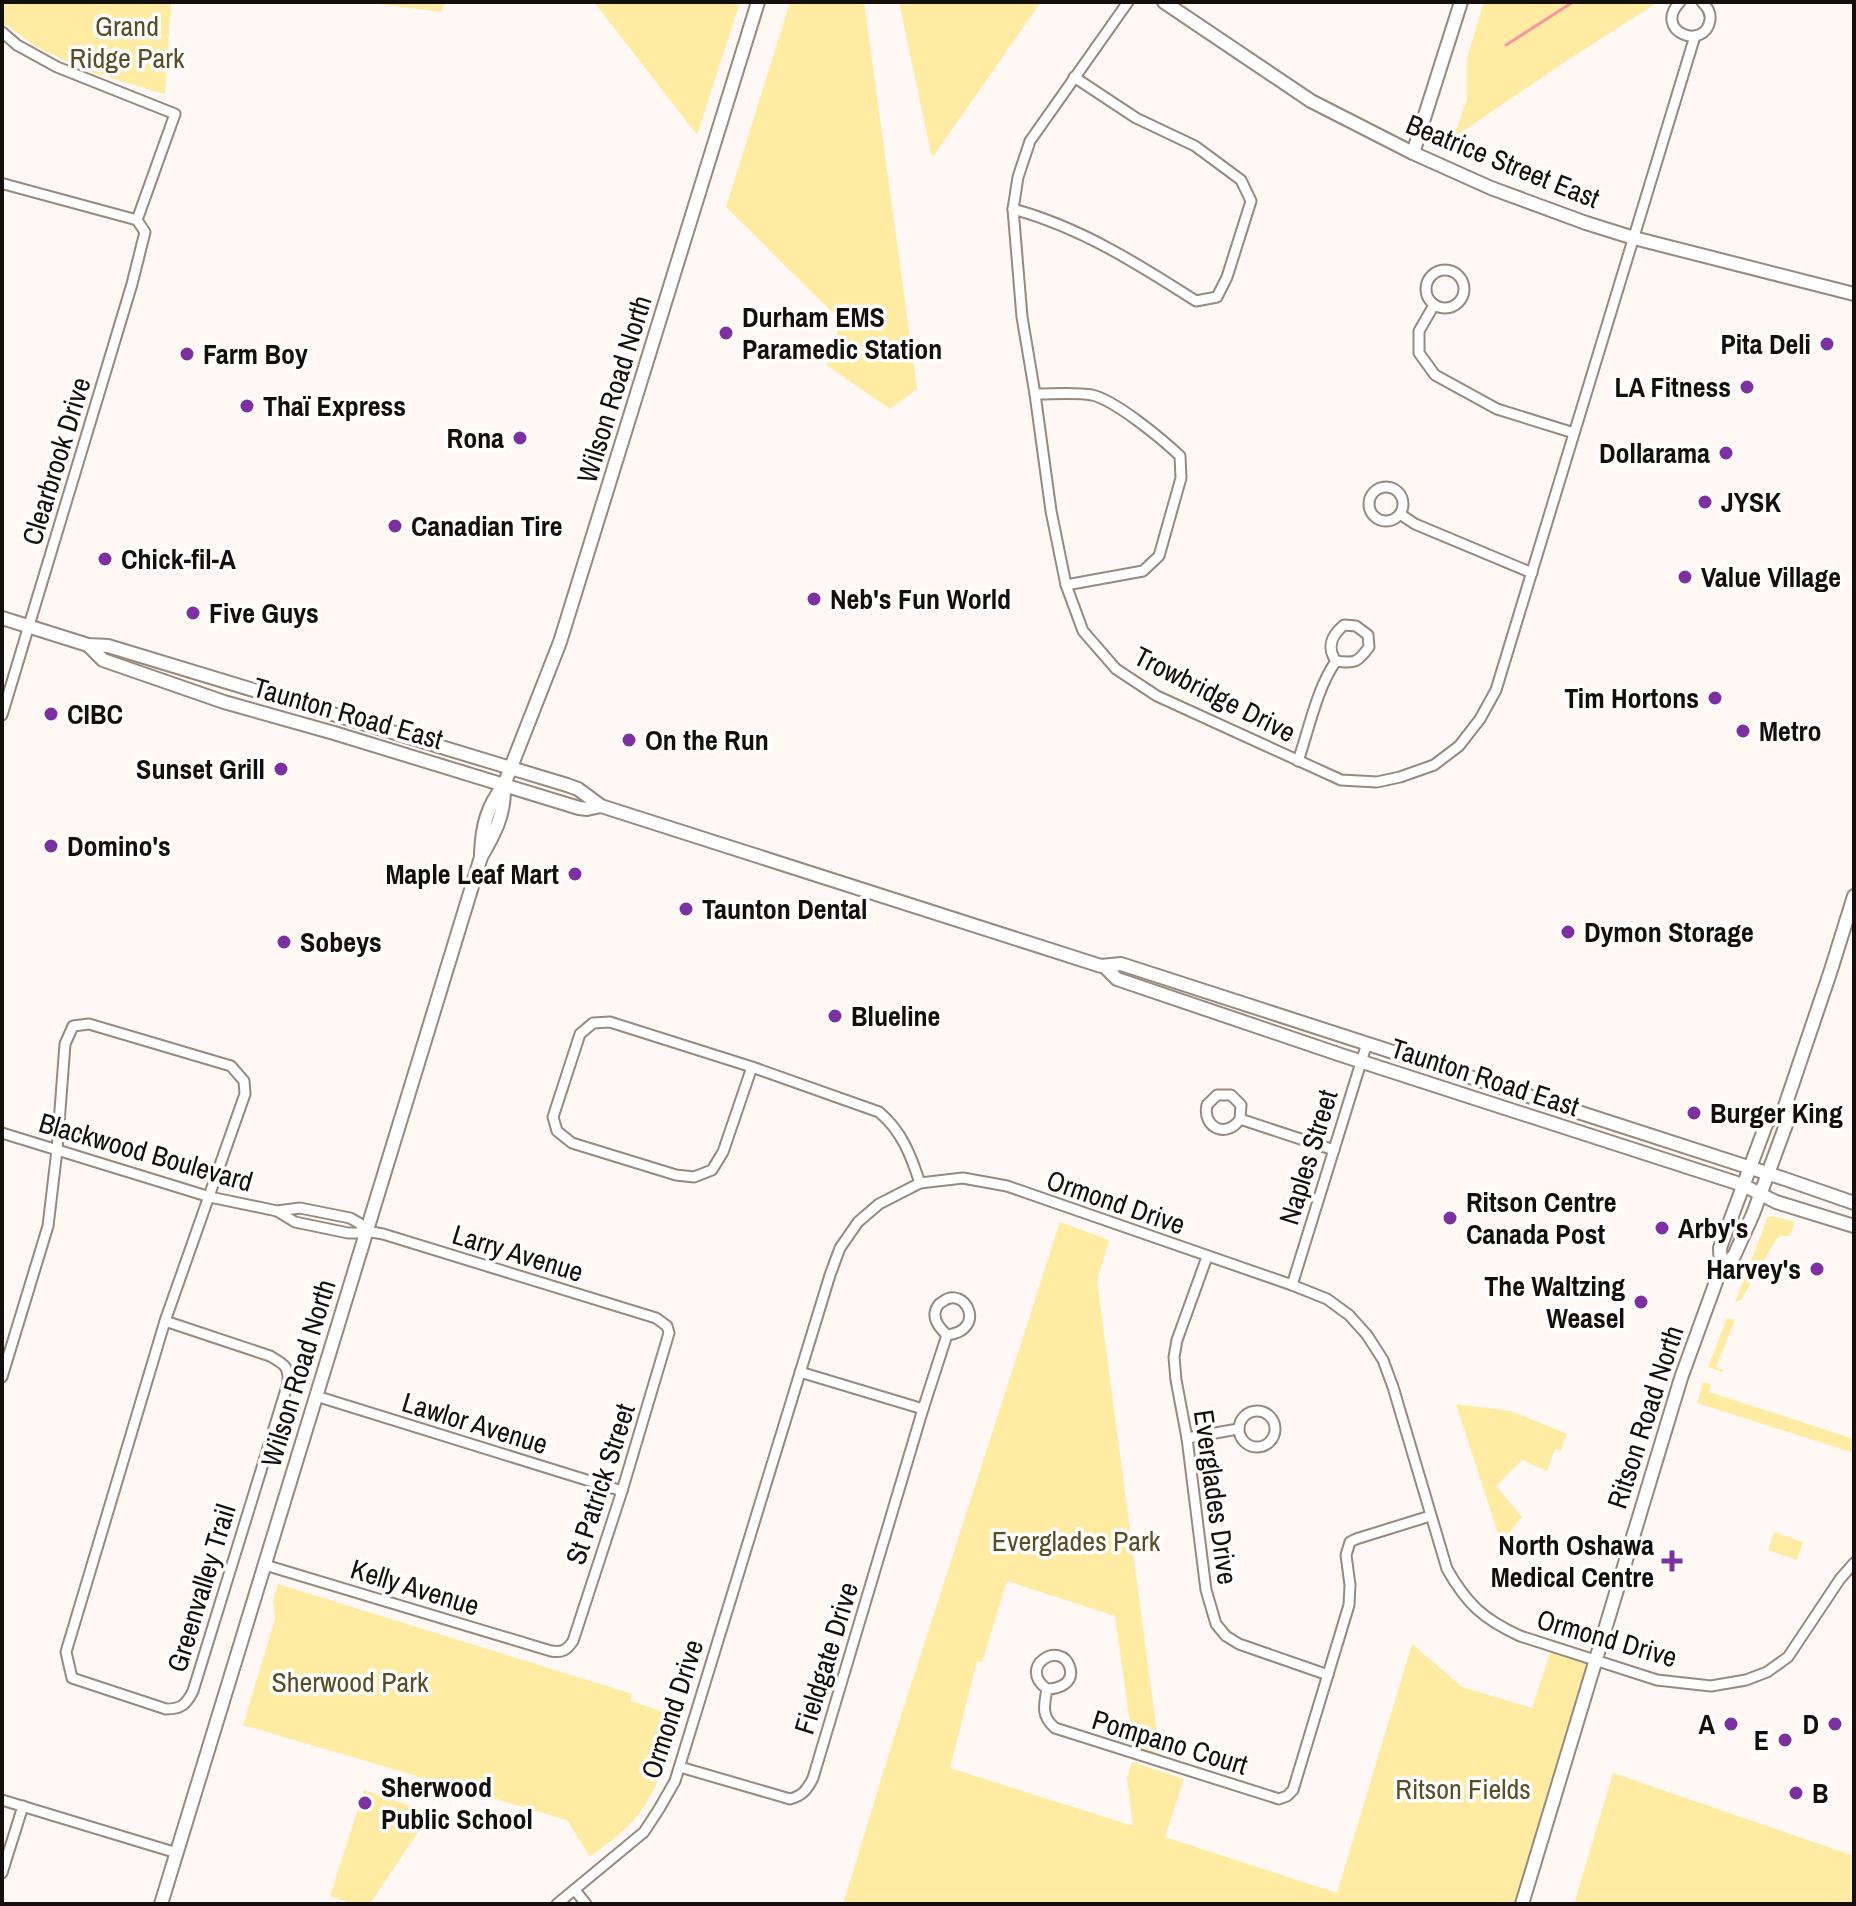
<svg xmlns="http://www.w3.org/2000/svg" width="1856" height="1906" viewBox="0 0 1856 1906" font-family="'Archivo Narrow',sans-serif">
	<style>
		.green { fill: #ffeba2 }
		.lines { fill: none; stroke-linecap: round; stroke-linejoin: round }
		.stream { stroke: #fb949f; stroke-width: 3 }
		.street-casing { stroke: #98897f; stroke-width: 13 }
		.secondary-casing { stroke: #98897f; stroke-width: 16 }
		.street { stroke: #fff; stroke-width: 9 }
		.secondary { stroke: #fff; stroke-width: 12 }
		.poi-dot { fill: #7c30a1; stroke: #fff; stroke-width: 3 }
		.labels { text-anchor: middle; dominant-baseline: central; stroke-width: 7; stroke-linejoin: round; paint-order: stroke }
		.park-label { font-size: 28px; fill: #594d23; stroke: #fff }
		.street-label { font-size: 28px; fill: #140f0c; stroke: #fff }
		.poi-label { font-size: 28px; font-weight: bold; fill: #140f0c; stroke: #fff; text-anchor: start }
	</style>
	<rect width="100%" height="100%" fill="#fff8f4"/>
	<!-- green -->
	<g class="green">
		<polygon points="2,2 171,2 165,94 87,71 37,47 2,22"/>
		<polygon points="365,2 445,2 441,12"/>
		<polygon points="594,2 740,2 697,135"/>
		<polygon points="790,2 864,2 917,389 890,409 826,365 841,321 726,207"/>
		<polygon points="899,2 1041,2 932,158"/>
		<polygon points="1484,2 1658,2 1568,60 1454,137 1467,99 1467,58"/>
		<polygon points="1773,1216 1795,1222 1791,1233 1788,1236 1781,1236 1777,1238 1741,1300 1735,1302 1766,1222 1768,1217"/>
		<polygon points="1060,1222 1109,1240 1097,1281 1160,1756 1130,1747 1132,1738 1115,1616 1007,1581 982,1662 977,1661 950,1768 1133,1826 1127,1777 1132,1762 1184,1779 1165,1837 1337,1893 1412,1644 1462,1687 1532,1708 1552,1647 1595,1660 1522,1904 843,1904 891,1747"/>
		<polygon points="1727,1318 1735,1320 1716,1367 1723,1370 1722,1372 1708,1367"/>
		<polygon points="1703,1382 1711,1384 1709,1392 1854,1439 1854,1453 1697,1403"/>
		<polygon points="1456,1404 1511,1411 1567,1434 1561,1450 1555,1449 1547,1471 1522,1460 1496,1486 1522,1517 1501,1543"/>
		<polygon points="1774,1532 1803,1542 1797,1560 1768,1550"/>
		<path d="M278,1584L632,1694L631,1701L678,1717C667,1754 658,1797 629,1825C618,1837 603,1846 590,1857L567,1820L243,1725L275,1619L273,1600Z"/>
		<polygon points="1613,1773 1854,1856 1854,1904 1574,1904"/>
		<polygon points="364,1790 431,1813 370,1904 353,1904 330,1896"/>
	</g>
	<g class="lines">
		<!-- stream -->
		<polyline class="stream" points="1506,45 1573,2"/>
		<defs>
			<g id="street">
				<polyline points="1128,2 1030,141 1018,177 1013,209 1022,317 1035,394 1051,511 1066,585 1083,631 1116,669 1157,696 1341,780 1377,782 1400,777 1434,765 1459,746 1480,719 1496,690 1695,36"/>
				<path d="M1680,2C1652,31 1705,52 1710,20C1711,12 1707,7 1702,2"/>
				<polyline points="2,32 17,45 57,67 175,114 137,220"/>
				<polyline points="4,184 137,220"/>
				<path d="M1013,209C1080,227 1138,264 1196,301L1217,297L1227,277L1251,201L1241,180L1195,146L1136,118L1074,77"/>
				<circle cx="1445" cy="289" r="19"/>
				<polyline points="1434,305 1419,331 1419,353 1435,375 1497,409 1574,433"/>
				<path d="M1035,394C1052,394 1076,392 1092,395C1115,400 1162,439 1180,456L1181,478L1159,556L1143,571L1066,585"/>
				<circle cx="1386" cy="504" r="17"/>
				<polyline points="1400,514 1415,524 1532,573"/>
				<path d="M1344,625L1356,626L1368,635L1369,647C1358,662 1355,664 1336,661C1326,647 1332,635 1344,625Z"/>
				<polyline points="2,715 132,284 145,232 137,220"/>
				<path d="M1298,761C1309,729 1317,688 1336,661"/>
				<path d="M752,1067L723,1152L712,1170L694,1177L676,1175L572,1143L557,1131L553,1117L580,1034L593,1023L610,1022L752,1067L879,1112C902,1131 911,1156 920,1183"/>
				<path d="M1240,1119L1241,1105L1231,1095H1217L1207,1105C1202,1128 1227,1139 1240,1119L1334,1150"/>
				<polyline points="2,1133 210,1197 277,1211 300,1208 350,1218 359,1223 366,1231"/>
				<polyline points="1207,1257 1177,1340 1174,1357 1176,1380 1187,1438 1206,1590 1216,1624 1226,1636 1239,1644 1328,1675"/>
				<polyline points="1292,1285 1367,1043"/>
				<polyline points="800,1372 923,1409"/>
				<path d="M2,1377L48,1226L57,1150L65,1044L73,1026L89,1024L231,1066L244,1081L245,1094L165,1321L66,1652L72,1678L166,1709C181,1709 186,1705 193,1691L288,1383C289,1366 284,1364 270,1356L165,1321"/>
				<polyline points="316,1396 622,1491"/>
				<circle cx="1257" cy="1429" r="18"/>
				<polyline points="1187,1438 1238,1429"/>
				<path d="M265,1565L551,1651C562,1653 567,1650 573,1641L622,1491L669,1333L667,1326L656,1318L383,1234L366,1231L357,1233H348L295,1222L277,1211"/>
				<path d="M1047,1689C1016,1666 1062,1639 1070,1668C1074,1683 1059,1689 1047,1689C1044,1706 1041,1716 1055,1728L1279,1799L1287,1796L1293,1790L1349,1605L1350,1585L1346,1555L1350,1542L1356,1539L1430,1516"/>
				<path d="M680,1767L790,1799C802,1796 807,1790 813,1778L923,1409L947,1335C988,1330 965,1284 942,1302C938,1304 936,1308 935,1313C934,1322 941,1329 947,1335"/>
				<polyline points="2,1800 177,1853"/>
				<polyline points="2,1873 23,1806"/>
				<polyline points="575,1890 586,1904"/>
				<path d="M557,1904L644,1832L659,1809L675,1781L830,1275L840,1248L858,1222L879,1204L920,1183L963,1178L1007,1186L1292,1285L1327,1299L1349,1315L1367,1335L1383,1360L1393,1387L1447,1569C1467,1604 1483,1619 1520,1636L1657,1680L1711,1686L1746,1680L1767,1672L1788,1657L1840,1579L1854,1563"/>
			</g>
			<g id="secondary">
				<polyline points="1164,2 1311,101 1413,153 1491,188 1586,223 1634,238 1854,294"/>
				<polyline points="1413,153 1461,2"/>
				<polyline points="2,618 88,645 108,646 567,785 578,789 601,806 1101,966 1121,964 1785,1179 1854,1203"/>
				<polyline points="88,645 103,660 224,702 334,733 579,808 587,809 601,806"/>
				<path d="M481,854C482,827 487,806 504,785L560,642L758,2"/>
				<polyline points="1104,966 1117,979 1341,1055 1743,1185 1776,1202 1854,1226"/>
				<polyline points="1721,1268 1734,1256 1753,1214 1787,1122 1783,1112 1831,970 1854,896"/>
				<path d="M161,1904L481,857C495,833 505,814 504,785"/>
				<polyline points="1522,1904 1681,1378 1721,1268 1720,1248 1767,1122 1783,1112"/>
			</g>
		</defs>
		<!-- street casing -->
		<use href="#street" class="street-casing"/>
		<!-- secondary casing -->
		<use href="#secondary" class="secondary-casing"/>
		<!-- street -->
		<use href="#street" class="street"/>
		<!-- secondary -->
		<use href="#secondary" class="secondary"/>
	</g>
	<!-- markers -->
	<g class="poi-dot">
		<circle cx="726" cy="333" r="8"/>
		<circle cx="1827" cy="344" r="8"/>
		<circle cx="187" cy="354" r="8"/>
		<circle cx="1747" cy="387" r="8"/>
		<circle cx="247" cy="406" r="8"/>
		<circle cx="520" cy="438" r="8"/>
		<circle cx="1726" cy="453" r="8"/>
		<circle cx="1705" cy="502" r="8"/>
		<circle cx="395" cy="526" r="8"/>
		<circle cx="105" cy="559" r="8"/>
		<circle cx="1685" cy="577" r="8"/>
		<circle cx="814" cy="599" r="8"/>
		<circle cx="193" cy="613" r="8"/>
		<circle cx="1715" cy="698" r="8"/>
		<circle cx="51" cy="714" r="8"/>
		<circle cx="1743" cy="731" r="8"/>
		<circle cx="629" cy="740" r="8"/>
		<circle cx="281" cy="769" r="8"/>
		<circle cx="51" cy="846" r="8"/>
		<circle cx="575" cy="874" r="8"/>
		<circle cx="686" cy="909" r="8"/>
		<circle cx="1568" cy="932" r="8"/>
		<circle cx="284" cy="942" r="8"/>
		<circle cx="835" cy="1016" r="8"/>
		<circle cx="1694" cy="1113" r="8"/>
		<circle cx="1450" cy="1218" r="8"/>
		<circle cx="1662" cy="1228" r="8"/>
		<circle cx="1817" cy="1269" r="8"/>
		<circle cx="1641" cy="1302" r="8"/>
		<path d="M1668 1549h8v8h8v8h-8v8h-8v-8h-8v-8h8z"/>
		<circle cx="1731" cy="1724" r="8"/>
		<circle cx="1835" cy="1724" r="8"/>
		<circle cx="1785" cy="1740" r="8"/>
		<circle cx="1796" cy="1793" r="8"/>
		<circle cx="365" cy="1803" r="8"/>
	</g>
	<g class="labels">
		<!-- park labels -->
		<g class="park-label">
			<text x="127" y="26">Grand<tspan x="127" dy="32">Ridge Park</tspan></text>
			<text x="1076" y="1541">Everglades Park</text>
			<text x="350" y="1682">Sherwood Park</text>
			<text x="1463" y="1789">Ritson Fields</text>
		</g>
		<!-- street labels -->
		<g class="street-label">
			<text transform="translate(1503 161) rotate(22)">Beatrice Street East</text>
			<text transform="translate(614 389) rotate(-73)">Wilson Road North</text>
			<text transform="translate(56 461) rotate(-73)">Clearbrook Drive</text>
			<text transform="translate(1215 694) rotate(27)">Trowbridge Drive</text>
			<text transform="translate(348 713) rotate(16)">Taunton Road East</text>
			<text transform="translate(1485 1077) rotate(18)">Taunton Road East</text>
			<text transform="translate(146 1152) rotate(16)">Blackwood Boulevard</text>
			<text transform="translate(1308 1157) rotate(-73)">Naples Street</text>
			<text transform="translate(1116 1202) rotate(19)">Ormond Drive</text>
			<text transform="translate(518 1253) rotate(17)">Larry Avenue</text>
			<text transform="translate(298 1373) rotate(-73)">Wilson Road North</text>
			<text transform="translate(1645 1417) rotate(-72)">Ritson Road North</text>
			<text transform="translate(475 1423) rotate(17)">Lawlor Avenue</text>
			<text transform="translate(600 1484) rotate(-72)">St Patrick Street</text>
			<text transform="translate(1216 1497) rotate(82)">Everglades Drive</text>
			<text transform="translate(415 1587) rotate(17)">Kelly Avenue</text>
			<text transform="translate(201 1588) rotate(-73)">Greenvalley Trail</text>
			<text transform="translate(1607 1638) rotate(16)">Ormond Drive</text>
			<text transform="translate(826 1658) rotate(-73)">Fieldgate Drive</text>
			<text transform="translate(672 1709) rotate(-72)">Ormond Drive</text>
			<text transform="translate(1170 1742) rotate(17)">Pompano Court</text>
		</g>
		<!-- poi labels -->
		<g class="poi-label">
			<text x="742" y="317">Durham EMS<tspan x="742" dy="32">Paramedic Station</tspan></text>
			<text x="1811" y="344" text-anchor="end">Pita Deli</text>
			<text x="203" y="354">Farm Boy</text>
			<text x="1731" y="387" text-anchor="end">LA Fitness</text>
			<text x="263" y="406">Thaï Express</text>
			<text x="504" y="438" text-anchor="end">Rona</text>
			<text x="1710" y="453" text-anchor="end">Dollarama</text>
			<text x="1721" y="502">JYSK</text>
			<text x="411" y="526">Canadian Tire</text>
			<text x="121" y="559">Chick-fil-A</text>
			<text x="1701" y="577">Value Village</text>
			<text x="830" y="599">Neb's Fun World</text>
			<text x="209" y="613">Five Guys</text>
			<text x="1699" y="698" text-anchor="end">Tim Hortons</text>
			<text x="67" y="714">CIBC</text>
			<text x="1759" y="731">Metro</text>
			<text x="645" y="740">On the Run</text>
			<text x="265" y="769" text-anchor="end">Sunset Grill</text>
			<text x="67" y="846">Domino's</text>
			<text x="559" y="874" text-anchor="end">Maple Leaf Mart</text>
			<text x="702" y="909">Taunton Dental</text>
			<text x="1584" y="932">Dymon Storage</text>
			<text x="300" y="942">Sobeys</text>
			<text x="851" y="1016">Blueline</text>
			<text x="1710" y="1113">Burger King</text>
			<text x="1466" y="1202">Ritson Centre<tspan x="1466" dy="32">Canada Post</tspan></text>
			<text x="1678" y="1228">Arby's</text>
			<text x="1801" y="1269" text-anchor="end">Harvey's</text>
			<text x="1625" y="1286" text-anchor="end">The Waltzing<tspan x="1625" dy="32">Weasel</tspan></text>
			<text x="1654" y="1545" text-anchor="end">North Oshawa<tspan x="1654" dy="32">Medical Centre</tspan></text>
			<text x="1715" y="1724" text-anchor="end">A</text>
			<text x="1819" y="1724" text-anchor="end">D</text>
			<text x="1769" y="1740" text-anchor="end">E</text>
			<text x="381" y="1787">Sherwood<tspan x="381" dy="32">Public School</tspan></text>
			<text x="1812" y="1793">B</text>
		</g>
	</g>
	<!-- border -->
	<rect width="1856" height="1906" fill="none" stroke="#140f0c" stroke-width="8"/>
</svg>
